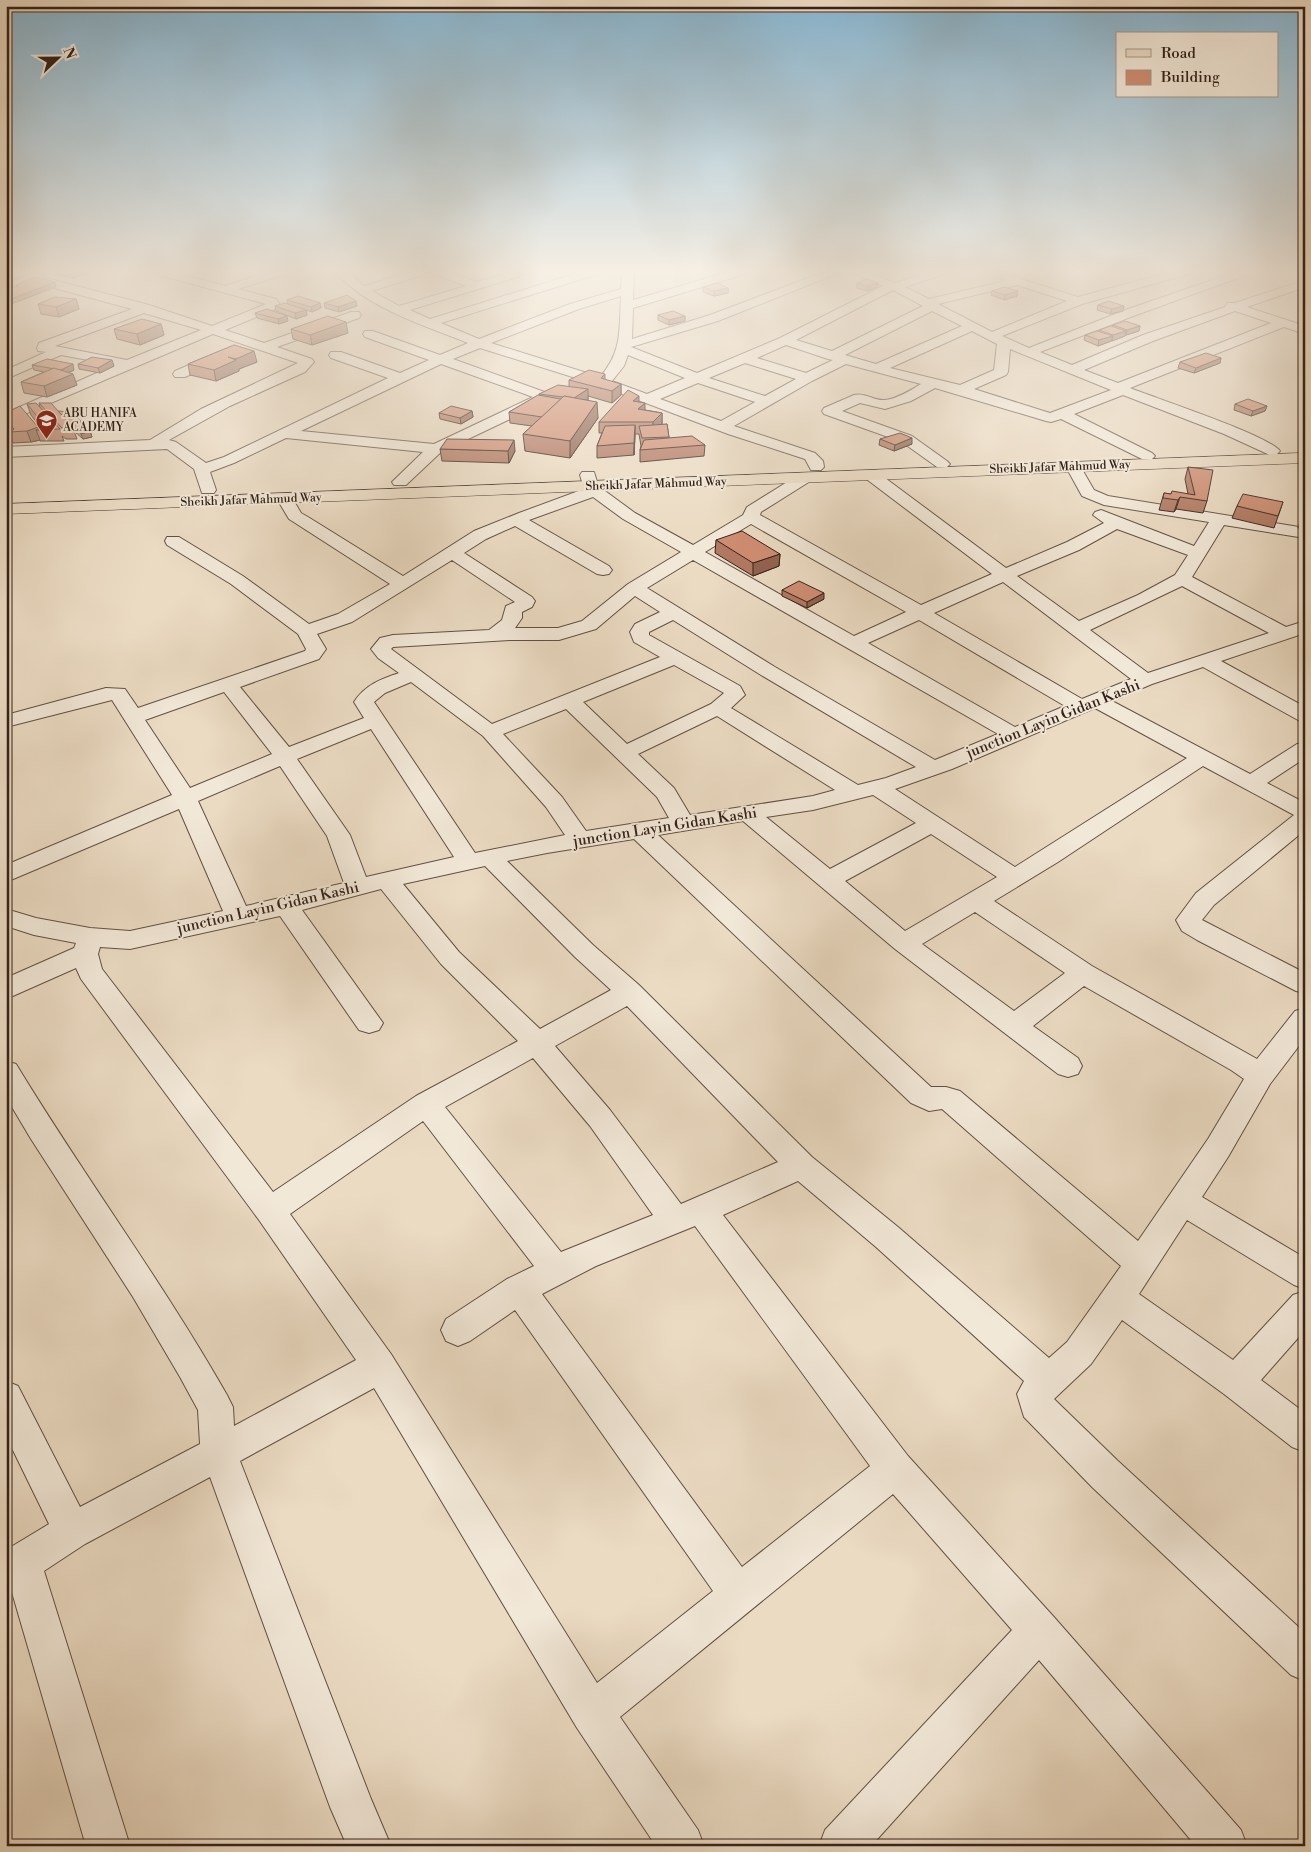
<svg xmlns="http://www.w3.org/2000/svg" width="1311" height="1852" viewBox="0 0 1311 1852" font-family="'Libre Bodoni',serif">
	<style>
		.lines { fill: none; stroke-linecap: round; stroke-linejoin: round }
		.street-casing { stroke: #625044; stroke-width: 2 }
		.primary-casing { stroke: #34221a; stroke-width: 1 }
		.street { fill: #f2e8d8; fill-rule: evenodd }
		.primary { fill: #ebdbc3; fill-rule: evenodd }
		.wall { fill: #b27962; stroke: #34221a }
		.shaded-wall { fill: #916350; stroke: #34221a }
		.building { fill: #cf8d72; stroke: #34221a }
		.labels { text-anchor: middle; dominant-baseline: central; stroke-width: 4; stroke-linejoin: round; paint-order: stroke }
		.far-poi-label { font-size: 12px; fill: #34221a; stroke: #f2e8d8; text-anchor: start }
		.far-street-label { font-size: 12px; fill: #34221a; stroke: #f2e8d8 }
		.street-label { font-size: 15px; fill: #34221a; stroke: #f2e8d8 }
	</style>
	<rect width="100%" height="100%" fill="#ebdbc3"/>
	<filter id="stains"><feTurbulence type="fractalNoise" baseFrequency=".004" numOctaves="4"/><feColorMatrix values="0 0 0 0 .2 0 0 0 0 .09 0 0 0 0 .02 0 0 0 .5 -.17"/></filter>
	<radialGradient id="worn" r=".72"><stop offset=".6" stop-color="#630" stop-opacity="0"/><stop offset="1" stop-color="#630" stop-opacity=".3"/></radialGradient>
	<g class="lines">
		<defs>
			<g id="street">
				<path d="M34,272H51L42,277L149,305L212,326L266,304L155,274L153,272H173L225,286L269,272H288L286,274L238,289L276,299L280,305L278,308L225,330L264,343L351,312H359L361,315L359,318L277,347L312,359L314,362L305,372L230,406L169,440L176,442L206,463L224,457L388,378L331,358L329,355L331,352H341L400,373L429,360L365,337L363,334L365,331H373L440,355L468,343C426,326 366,308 336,272H349L364,286L409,272H428L426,274L372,291L399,306L466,286L430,272H448L478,282L510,272H529L527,274L410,310L430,319L581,272H600L598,274L441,323L479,339L570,304L621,289L622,272H634L633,300L728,272H747L745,274L633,308L632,339L710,315L824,272H841L718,321L631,347L697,373L780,338L883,286L851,272H868L895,283L928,272H946L944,274L905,287L929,299L1005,281L999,277L1005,274L1078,297L1171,272H1191L1189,274L1082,304L1002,336L1029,348L1128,309L1230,274H1238L1240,276L1238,278L1136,315L1040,352L1072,365L1143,335L1225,307L1227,303H1235L1305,280V287L1247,307L1305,326V334L1284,327L1130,388C1155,398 1268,435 1280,451L1277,454L1272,456L1224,434L1123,395L1074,414L1152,453L1155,456L1152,459H1142L1061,419L1051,422L1046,421L935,388L911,401L885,409L860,403L842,411L912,436L947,461L950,464L947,467H937L902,442L824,414L822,411L824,408L854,395C865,392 874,401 885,400C897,399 911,390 921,384L846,364L812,381L734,426L815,453L823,461L824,467L821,470H811L805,459L728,434L598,385L480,348L453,359L550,394L552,397L550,400L441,452L406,485H394L392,482L423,452L286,438L234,463L210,472L216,490L214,493H202L194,469L167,449L6,457V447L150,440L201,409L298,363L213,334L6,422V413L115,365L61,355L6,379V370L46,352L38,351L37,348L39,343L132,309L32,282L6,291V284ZM1017,285L1067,301L992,332L938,304ZM893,290L923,306L832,351L796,340ZM621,296C619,328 623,351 600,377L491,343L579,309ZM932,311L962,326L876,364L845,355ZM1235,311L1271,323L1118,383L1084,370L1153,341ZM144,313L201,330L127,360L55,346ZM972,331L997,344L994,370L960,385L890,368ZM786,345L828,359L833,360L806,373L757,358ZM1010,349L1111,390L1050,413L974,389L1006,375L1008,372ZM628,355L685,378L647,394L612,381L624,366ZM745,363L796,379L765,396L709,378ZM441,364L533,397L434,444L301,431ZM698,383L755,402L721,421L660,399Z"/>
				<polygon points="219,352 224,353 226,356 224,359 185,377 175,377 173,374 175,371"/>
				<path d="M1074,462L1079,464L1094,490L1108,496L1305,528V538L1224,525L1192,577L1286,627L1305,621V633L1221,661L1305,707V722L1298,720L1203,667L1152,684L1112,701L1250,774L1297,744L1305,743V758L1267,783L1305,803V830L1214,905L1202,920L1305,973V993L1296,991L1197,940L1182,931L1176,920L1196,893L1294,815L1203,766L1058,862L994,901L1092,966L1257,1059L1295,1011L1305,1008V1038L1270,1084L1228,1157L1202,1197L1305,1258V1289L1294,1285L1187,1220L1139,1294L1233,1360L1293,1295L1305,1291V1330L1261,1380L1305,1413V1452L1292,1447L1224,1394L1122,1320L1091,1364L1054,1399L1118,1461L1305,1633V1681L1291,1675L1092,1487L1024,1417L1017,1394L1024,1381L876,1247L798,1181L723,1215L908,1456L1053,1616L1241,1830L1247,1846H1196L1039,1660L871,1846H819L825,1830L1012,1630L893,1494L620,1717L698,1830L704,1846H656L577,1728L374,1388L240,1461L371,1799L391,1846H347L330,1807L210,1477L85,1544L44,1571L130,1846H86L11,1589L6,1591V1550L49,1524L6,1436V1381L18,1386L80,1507L200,1444L198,1410L180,1377L133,1297L31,1139L6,1097V1061L16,1064C84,1176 162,1281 227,1395L233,1407L234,1426L356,1360L259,1220L81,979L76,968L6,999V978L74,948L76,943L34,935L6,926V909L36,918L90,928L130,931L223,911L179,809L6,882V865L172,795L112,700L6,727V715L106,688L125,689L138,708L305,651L306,649L298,634L231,584L167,545L165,541L167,537H179L243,576L309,624L338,614L390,584L289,519L277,499L279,496H291L301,513L308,517L403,576L474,531L519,513L584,489L580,475L582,472H594L598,485L601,488L635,513L693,545L743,515L747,507L800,474H812L814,477L812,480L761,512L760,515L921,605L992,574L865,478L863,475L865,472H877L1006,568L1067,542L1104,523L1093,515L1095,512L1101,510L1194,546L1209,522L1104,505L1082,496L1066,467L1069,464ZM593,497L623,519L681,552L628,584L582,621L558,628H515L522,618V612L532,607L535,601L532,597L464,553L486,539L515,526L597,574L603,575L609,574L612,570L609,566L529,520ZM751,524L906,612L854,636L705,552ZM1117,529L1188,555L1175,575L1138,595L1079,621L1017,576L1079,550ZM452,560L515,602L506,606L502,620L489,630L393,635L380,638L371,649L378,658L399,673C381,679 365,685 354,702L364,718L289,747L240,687L319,659L326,649L317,634L352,622ZM693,560L998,734L935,760L775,667L647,588ZM1003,582L1131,679L1082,699L934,613ZM1182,586L1269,633L1148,673L1090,630ZM635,596L660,612L635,624L630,632L634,642L660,657L492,724L391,649L393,647L510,640H559L596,629ZM673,620L761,675L916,767L886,778L858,785L731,708L745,695L740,686L649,635V632ZM919,620L1065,706L1015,727L868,643ZM674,665L724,693L711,704L627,744L583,702ZM411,682L483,736L546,807L565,835L475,853L374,702L385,693ZM224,692L272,754L190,788L145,720ZM1095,708L1187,758L1015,867L895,789L952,769ZM566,709L657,797L669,818L586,831L562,797L503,734ZM717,716L835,790L813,796L690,815L674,788L638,754ZM371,729L454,857L366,877L350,835L297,759ZM280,766L327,836L344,883L246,906L198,801ZM873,795L916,823L830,869L766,817L813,810ZM743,821L895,949L1058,1074L1068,1077L1078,1074L1082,1066L1078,1058L1033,1026L1084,986L1231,1070L1244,1079L1208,1139L1138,1241L960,1091L946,1087H931L658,835ZM931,834L997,877L905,931L845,881ZM634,839L911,1103L929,1111L942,1109L1121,1266L1067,1342L1049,1358L898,1227L812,1157L639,985L593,945L507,861L547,853ZM485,866L575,957L611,990L540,1029L459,952L403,884ZM381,889L441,964L518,1041L416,1096L273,1192L102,969L98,954L100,947L130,949L280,916L359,1030L369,1033L379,1030L383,1023L302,910ZM975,912L1065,973L1014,1011L922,944ZM627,1006L778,1162L681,1204L610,1110L555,1046ZM533,1058L590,1126L653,1215L561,1252L445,1107ZM423,1121L534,1266L507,1279L446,1319L441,1330L446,1341L458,1346L470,1341L515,1310L713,1591L597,1683L391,1354L290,1214ZM695,1226L870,1466L742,1567L542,1294L596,1266Z"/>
			</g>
			<polygon id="primary" points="1305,453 1305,463 6,514 6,504"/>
		</defs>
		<!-- street casing -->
		<use href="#street" class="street-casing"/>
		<!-- primary casing -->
		<use href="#primary" class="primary-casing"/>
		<!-- street -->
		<use href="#street" class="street"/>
		<!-- primary -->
		<use href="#primary" class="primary"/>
	</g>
	<!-- wall -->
	<g class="wall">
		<polygon points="54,272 90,272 74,278 55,274"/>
		<polygon points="857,283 878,283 877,287 867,291 857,288"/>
		<polygon points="703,287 728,288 728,293 714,296 703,292"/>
		<polygon points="992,291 1017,296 1004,300 991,295"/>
		<polygon points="76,299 79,309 59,317 41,314 38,304"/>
		<polygon points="287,300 320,303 321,308 312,312 306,310 307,315 296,319 276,311 275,306 288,304"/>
		<polygon points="324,303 357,306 339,312 325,308"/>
		<polygon points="1098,305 1124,306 1123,311 1110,314 1097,310"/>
		<polygon points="255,313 288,321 279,324 257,318"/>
		<polygon points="658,315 685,316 685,321 669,325 658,320"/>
		<polygon points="161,324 164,335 140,345 117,339 114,329"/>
		<polygon points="1113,325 1140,326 1139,331 1126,335 1125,336 1098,346 1084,340 1085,335 1112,326"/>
		<polygon points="291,329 348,333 312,345 293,339"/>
		<polygon points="234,345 257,362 239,369 239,371 216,381 190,375 188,364"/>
		<polygon points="1221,358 1220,363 1194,373 1178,368 1180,362"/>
		<polygon points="78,364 114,366 100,373 79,369"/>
		<polygon points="32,365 74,370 68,373 77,385 47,397 24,393 21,382 44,372 34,370"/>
		<polygon points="569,380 605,380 621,384 621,395 612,403 588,396 588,400 598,418 570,458 525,451 523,434 532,426 510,423 509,412 539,395 539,394 569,387"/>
		<polygon points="639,402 645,410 662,413 662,425 667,424 669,438 705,445 704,456 640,462 640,450 641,446 639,434 635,434 634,455 597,458 597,446 602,433 599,433 599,422"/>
		<polygon points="39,403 59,412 90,431 92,437 83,439 74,431 77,439 66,439 62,436 64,441 40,441 40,440 31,442 13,443 9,432 10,431 6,427 6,413 39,429 41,428 31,415 27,404 40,408"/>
		<polygon points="1235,404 1267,406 1265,411 1251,416 1234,410"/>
		<polygon points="472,411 473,417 461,424 440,419 439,413"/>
		<polygon points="880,439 912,444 894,451 879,445"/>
		<polygon points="440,449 515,451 509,463 442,461"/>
		<polygon points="1188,467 1207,501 1203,513 1176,509 1174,512 1159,510 1164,493 1171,494 1188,494 1185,479"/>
		<polygon points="1283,502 1274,528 1232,518 1237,506"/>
		<polygon points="1305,512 1305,529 1298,528 1302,515"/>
		<polygon points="716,540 780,554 779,566 753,576 715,553"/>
		<polygon points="782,590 824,599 807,608 782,596"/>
	</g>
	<!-- shaded-wall -->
	<g class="shaded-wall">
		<polygon points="75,272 90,272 74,278 73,273"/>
		<polygon points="55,282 56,287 6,306 6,301"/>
		<polygon points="878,283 877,287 867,291 867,286"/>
		<polygon points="728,288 728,293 714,296 714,291"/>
		<polygon points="1018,291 1017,296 1004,300 1005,295"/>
		<polygon points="76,299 79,309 59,317 56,307"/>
		<polygon points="356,301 357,306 339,312 338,307"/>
		<polygon points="320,303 321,308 312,312 311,307"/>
		<polygon points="1124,306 1123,311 1110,314 1112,309"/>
		<polygon points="306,310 307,315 296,319 295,313"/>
		<polygon points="287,316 288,321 279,324 278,319"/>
		<polygon points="685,316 685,321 669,325 669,320"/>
		<polygon points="346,322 348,333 312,345 310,335"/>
		<polygon points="161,324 164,335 140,345 137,334"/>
		<polygon points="1140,326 1139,331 1126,335 1127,330"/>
		<polygon points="1126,331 1125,336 1112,341 1113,335"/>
		<polygon points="1113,336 1111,341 1098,346 1099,340"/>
		<polygon points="254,351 257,362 239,369 239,371 216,381 214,370 236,360 236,359"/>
		<polygon points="1221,358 1220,363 1194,373 1196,368"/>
		<polygon points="112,360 114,366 100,373 98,368"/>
		<polygon points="73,364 74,370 63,375 61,370"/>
		<polygon points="73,374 77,385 47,397 44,386"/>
		<polygon points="605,374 605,385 601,389 601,378"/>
		<polygon points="621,384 621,395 612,403 612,391"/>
		<polygon points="588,389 588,400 572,399"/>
		<polygon points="639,396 639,407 633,401"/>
		<polygon points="597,402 598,418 570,458 570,441"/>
		<polygon points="645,403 645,414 638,409"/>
		<polygon points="1267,406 1265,411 1251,416 1253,411"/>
		<polygon points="472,411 473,417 461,424 460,418"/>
		<polygon points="662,413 662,424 653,434 653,422"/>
		<polygon points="635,425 635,437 634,455 634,443"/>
		<polygon points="38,427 39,430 36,430 40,440 31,442 27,431"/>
		<polygon points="90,431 92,437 83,439 81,434"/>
		<polygon points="912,438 912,444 894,451 895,445"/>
		<polygon points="514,440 515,451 509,463 508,451"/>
		<polygon points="1180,497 1176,509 1174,512 1178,500"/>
		<polygon points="780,554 779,566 753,576 753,563"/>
		<polygon points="824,593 824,599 807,608 807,602"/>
	</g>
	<!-- building -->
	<g class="building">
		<polygon points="35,277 55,282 6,301 6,289 14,286 19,287 16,285"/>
		<polygon points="867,279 878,283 867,286 857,283"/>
		<polygon points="717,283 728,288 714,291 703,287"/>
		<polygon points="1004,287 1018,291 1005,295 992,291"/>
		<polygon points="347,295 356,301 338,307 324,303"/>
		<polygon points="298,296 320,303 311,307 287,300"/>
		<polygon points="55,297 76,299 56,307 38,304"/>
		<polygon points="1109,301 1124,306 1112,309 1098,305"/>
		<polygon points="285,303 306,310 295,313 275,306"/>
		<polygon points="267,309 287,316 278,319 255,313"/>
		<polygon points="673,311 685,316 669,320 658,315"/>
		<polygon points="328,316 346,322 310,335 291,329"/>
		<polygon points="142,319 161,324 137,334 114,329"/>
		<polygon points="1125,321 1140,326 1127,330 1113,325"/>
		<polygon points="1111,326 1126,331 1113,335 1099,330"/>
		<polygon points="1097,331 1113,336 1099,340 1085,335"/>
		<polygon points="234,345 254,351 236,359 228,357 236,360 214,370 188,364"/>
		<polygon points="1206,353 1221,358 1196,368 1180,362"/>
		<polygon points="92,357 112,360 98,368 78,364"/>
		<polygon points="47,359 73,364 61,370 32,365"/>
		<polygon points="54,368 73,374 44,386 21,382"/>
		<polygon points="589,370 605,374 601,378 621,384 612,391 569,380"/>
		<polygon points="558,385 588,389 574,398 564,396 563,397 539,394"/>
		<polygon points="628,390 639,396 633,401 645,403 638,409 662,413 653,422 599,422"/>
		<polygon points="538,395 561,399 542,417 509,412"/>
		<polygon points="564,396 597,402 570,441 523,434"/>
		<polygon points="1248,399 1267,406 1253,411 1235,404"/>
		<polygon points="36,403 60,429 36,430 45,426 27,404"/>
		<polygon points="39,403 51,403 73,428 62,428"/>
		<polygon points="20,406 38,427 27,431 9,432 14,429 6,420 6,413"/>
		<polygon points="451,406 472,411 460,418 439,413"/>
		<polygon points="58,411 72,412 90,431 81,434"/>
		<polygon points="667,424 669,437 642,438 639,426"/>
		<polygon points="635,425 634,443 597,446 605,426"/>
		<polygon points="900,433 912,438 895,445 880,439"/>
		<polygon points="692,436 705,445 640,450 644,440"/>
		<polygon points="447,439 514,440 508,451 440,449"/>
		<polygon points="1188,467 1213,470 1207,501 1180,497 1178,500 1163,498 1164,493 1171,494 1172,491 1195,495"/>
		<polygon points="1243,494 1283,502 1278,516 1237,506"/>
		<polygon points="742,531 780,554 753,563 716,540"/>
		<polygon points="799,581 824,593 807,602 782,590"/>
	</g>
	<!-- sky -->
	<linearGradient id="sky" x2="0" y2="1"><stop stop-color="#88b7d3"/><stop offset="0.51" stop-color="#f6efe4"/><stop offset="1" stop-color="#f6efe4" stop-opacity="0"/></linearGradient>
	<rect width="1311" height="532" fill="url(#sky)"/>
	<!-- icons -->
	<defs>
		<symbol id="school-pin" viewBox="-11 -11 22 30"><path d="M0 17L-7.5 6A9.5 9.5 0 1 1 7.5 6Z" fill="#8f2418" stroke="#f2e8d8"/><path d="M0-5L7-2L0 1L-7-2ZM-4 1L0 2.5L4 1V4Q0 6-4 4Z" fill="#fff"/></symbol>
	</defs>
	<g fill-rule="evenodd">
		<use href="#school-pin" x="34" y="408" width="25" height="34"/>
	</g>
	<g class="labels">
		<!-- far-poi labels -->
		<g class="far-poi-label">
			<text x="63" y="413">ABU HANIFA<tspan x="63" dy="14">ACADEMY</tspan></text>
		</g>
		<!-- far-street labels -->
		<g class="far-street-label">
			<text transform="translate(1060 467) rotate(-2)">Sheikh Jafar Mahmud Way</text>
			<text transform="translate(656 484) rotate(-2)">Sheikh Jafar Mahmud Way</text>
			<text transform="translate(251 500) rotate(-2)">Sheikh Jafar Mahmud Way</text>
		</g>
		<!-- street labels -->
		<g class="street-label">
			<text transform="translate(1053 719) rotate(-22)">junction Layin Gidan Kashi</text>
			<text transform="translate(665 827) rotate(-9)">junction Layin Gidan Kashi</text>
			<text transform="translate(268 908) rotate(-13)">junction Layin Gidan Kashi</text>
		</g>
	</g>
	<!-- margin -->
	<rect width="1311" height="1852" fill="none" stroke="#ebdbc3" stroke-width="25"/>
	<rect x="8" y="8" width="1296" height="1837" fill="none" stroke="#34221a" stroke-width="2.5"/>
	<rect x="12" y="12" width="1286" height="1827" fill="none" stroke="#34221a"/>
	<!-- legend -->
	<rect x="1116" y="32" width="162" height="65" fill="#f2e8d8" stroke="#a6998c"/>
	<rect x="1126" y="49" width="25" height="8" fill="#ebdbc3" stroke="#a6998c"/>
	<text x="1161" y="58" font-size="15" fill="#34221a">Road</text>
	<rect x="1126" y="70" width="25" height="15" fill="#cf8d72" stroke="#a6998c"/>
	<text x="1161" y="82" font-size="15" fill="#34221a">Building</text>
	<!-- north arrow -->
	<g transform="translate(58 58) rotate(68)" stroke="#f2e8d8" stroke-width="4" paint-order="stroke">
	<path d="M0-4L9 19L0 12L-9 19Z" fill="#34221a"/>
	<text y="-8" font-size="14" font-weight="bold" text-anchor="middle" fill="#34221a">N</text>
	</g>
	<rect width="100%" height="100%" filter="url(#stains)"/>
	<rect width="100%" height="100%" fill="url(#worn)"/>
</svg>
